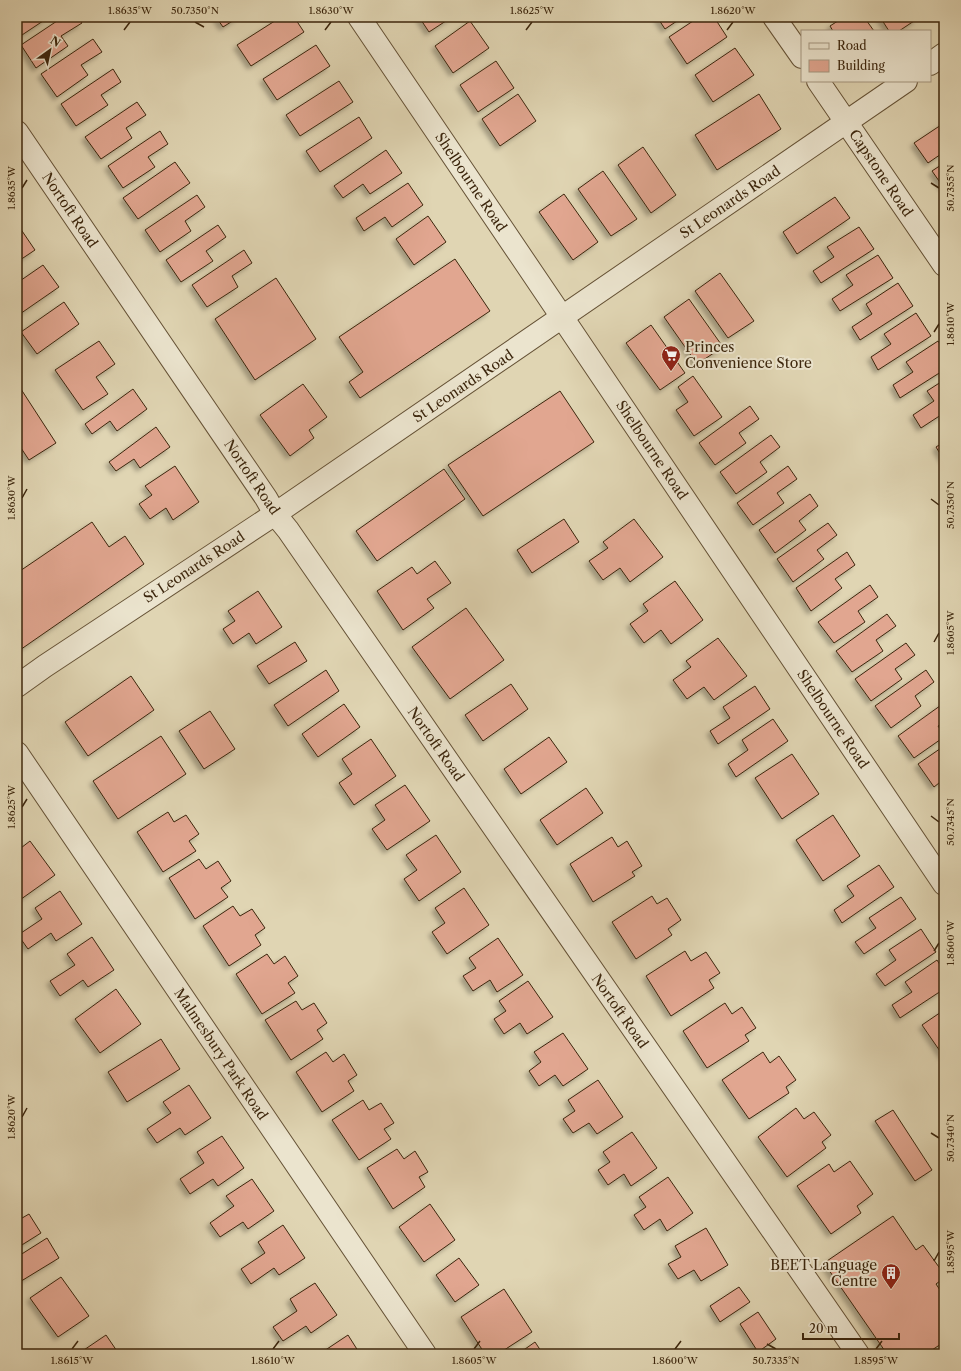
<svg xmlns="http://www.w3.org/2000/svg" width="961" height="1371" viewBox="0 0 961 1371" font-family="'Libre Caslon Text',serif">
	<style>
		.building { fill: #e1a690; stroke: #3c260d; filter: url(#shadow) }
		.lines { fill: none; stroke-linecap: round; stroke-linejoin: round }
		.minor-casing { stroke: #655236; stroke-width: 24 }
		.minor { stroke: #ebe4ce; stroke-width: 22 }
		.ticks { fill: none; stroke: #3c260d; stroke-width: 1.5 }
		.labels { text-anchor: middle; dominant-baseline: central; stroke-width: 4; stroke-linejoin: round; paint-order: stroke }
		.street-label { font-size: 14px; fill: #3c260d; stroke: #ebe4ce }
		.poi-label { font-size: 14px; fill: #3c260d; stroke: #ebe4ce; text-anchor: start }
		.neatline { fill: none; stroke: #3c260d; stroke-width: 1.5 }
		.ticks-label { font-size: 10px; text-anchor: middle; fill: #3c260d }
	</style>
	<defs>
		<filter id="shadow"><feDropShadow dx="-3.5" dy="3.5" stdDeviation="2" flood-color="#0004"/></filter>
	</defs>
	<rect width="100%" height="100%" fill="#e0d5b3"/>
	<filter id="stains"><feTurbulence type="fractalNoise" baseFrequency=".005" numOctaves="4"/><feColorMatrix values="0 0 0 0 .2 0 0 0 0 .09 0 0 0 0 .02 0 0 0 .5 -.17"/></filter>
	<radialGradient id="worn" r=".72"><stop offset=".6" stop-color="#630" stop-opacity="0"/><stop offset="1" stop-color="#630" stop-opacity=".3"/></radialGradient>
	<!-- building -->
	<g class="building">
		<polygon points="17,17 49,17 19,37 17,33"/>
		<polygon points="63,17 78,17 82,23 61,36 68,46 36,68 21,45"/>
		<polygon points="216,17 239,17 223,27"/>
		<polygon points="281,17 294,17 304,32 251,66 237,45"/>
		<polygon points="419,17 452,17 429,32"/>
		<polygon points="657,17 683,17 665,29"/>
		<polygon points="699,17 714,17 727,37 687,64 669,37"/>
		<polygon points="844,17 864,17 874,31 833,31 830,26"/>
		<polygon points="880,17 916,17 917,19 899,31 889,31"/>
		<polygon points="470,21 489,48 453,73 435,46"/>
		<polygon points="93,39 102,52 81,65 88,75 57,97 41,74"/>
		<polygon points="316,45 330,66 277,100 263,79"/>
		<polygon points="735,48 754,75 713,102 695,75"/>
		<polygon points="496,61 514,88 478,112 460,85"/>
		<polygon points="113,69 121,82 101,95 108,105 76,126 61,104"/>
		<polygon points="339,81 353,102 300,136 286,115"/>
		<polygon points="518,94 536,121 500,146 482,119"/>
		<polygon points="759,94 781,129 717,170 695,135"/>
		<polygon points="137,102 146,115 126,128 132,138 101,159 85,137"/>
		<polygon points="359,117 372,138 320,172 306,151"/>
		<polygon points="944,123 944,152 928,163 914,143"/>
		<polygon points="160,131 168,144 148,157 155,167 123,188 108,166"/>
		<polygon points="643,147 676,195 651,213 618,165"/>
		<polygon points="386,150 402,173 370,194 363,184 343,198 334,186"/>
		<polygon points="175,162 190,183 138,219 123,198"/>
		<polygon points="944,163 944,188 932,171"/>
		<polygon points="603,171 637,219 611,236 578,189"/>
		<polygon points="408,183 423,205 392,227 385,217 364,231 356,218"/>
		<polygon points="564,194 598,242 573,260 539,212"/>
		<polygon points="197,195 205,207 185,221 191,231 160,252 145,230"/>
		<polygon points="835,197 850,218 797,254 783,232"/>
		<polygon points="428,216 446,242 414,265 396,239"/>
		<polygon points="218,225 226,237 206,251 213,261 181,282 166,260"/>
		<polygon points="859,227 874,249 821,283 813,271 834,257 827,247"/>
		<polygon points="20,228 35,250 17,262 17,230"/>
		<polygon points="244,250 252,263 232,276 238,287 207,307 192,285"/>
		<polygon points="878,255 893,278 840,311 832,299 853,285 846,275"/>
		<polygon points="455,259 490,311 360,398 349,382 363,372 339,337"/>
		<polygon points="43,265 59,287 17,316 17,283"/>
		<polygon points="720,273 754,321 728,338 695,291"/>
		<polygon points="276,278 316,339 255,380 215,319"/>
		<polygon points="898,283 913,306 860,340 852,327 872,314 866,304"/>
		<polygon points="689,299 723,347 697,364 664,317"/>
		<polygon points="64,302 79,324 37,354 21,332"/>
		<polygon points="916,313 931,336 878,370 871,357 891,344 884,334"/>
		<polygon points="651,325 685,373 660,390 626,343"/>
		<polygon points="99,341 115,364 96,377 108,394 83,410 55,370"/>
		<polygon points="938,341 944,350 944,370 900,398 893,385 913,372 906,362"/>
		<polygon points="693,376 722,417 694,436 676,410 688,402 678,387"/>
		<polygon points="944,380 944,413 921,428 913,415 934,401 927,391"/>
		<polygon points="17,383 56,443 29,460 17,442"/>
		<polygon points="303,384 327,417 309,430 314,438 290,456 260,415"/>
		<polygon points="133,389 147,409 117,431 110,421 92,434 85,424"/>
		<polygon points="560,391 594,442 483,516 448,465"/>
		<polygon points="750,406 759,419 739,433 746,443 715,465 699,443"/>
		<polygon points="156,427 170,447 140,468 134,459 116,471 109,462"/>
		<polygon points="771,435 780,447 760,462 767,472 736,494 720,472"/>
		<polygon points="944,442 944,460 936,447"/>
		<polygon points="175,466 199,502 173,520 166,508 150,519 139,504 152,495 145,486"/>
		<polygon points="788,466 797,479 777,493 784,503 753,525 737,503"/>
		<polygon points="444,469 465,499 377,561 356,531"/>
		<polygon points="810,494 818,506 799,521 806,530 775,553 759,530"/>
		<polygon points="564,519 579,542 532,573 517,550"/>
		<polygon points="634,519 663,557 630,582 620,568 603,580 589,561 608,548 603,542"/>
		<polygon points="92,522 109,547 125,536 144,564 17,652 17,573"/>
		<polygon points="828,523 837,535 817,550 824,559 793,582 777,559"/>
		<polygon points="847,552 855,565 835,579 842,588 811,611 796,588"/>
		<polygon points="435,561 451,583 427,599 434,608 403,630 377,591 412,567 417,574"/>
		<polygon points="675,581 703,620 671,644 661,630 644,643 630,624 648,611 643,604"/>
		<polygon points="870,585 878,597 858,611 865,622 834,643 818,622"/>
		<polygon points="258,591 282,627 256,644 249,633 233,644 223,629 235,621 228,611"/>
		<polygon points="466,608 504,660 450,699 412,647"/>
		<polygon points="887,614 896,626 876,640 883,651 852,672 836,651"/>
		<polygon points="718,638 747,676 714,700 704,687 687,699 673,680 691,667 686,661"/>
		<polygon points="295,642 307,661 269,684 257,666"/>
		<polygon points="906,643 915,655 895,669 902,679 871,701 855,679"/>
		<polygon points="326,670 339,691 288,726 274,705"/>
		<polygon points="926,670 934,682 915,696 921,706 891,728 875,706"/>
		<polygon points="131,676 154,710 88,756 65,722"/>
		<polygon points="511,684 528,709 483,741 465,715"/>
		<polygon points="755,686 770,709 718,744 710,731 730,718 723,707"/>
		<polygon points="944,703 944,722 938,726 944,735 944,737 914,758 898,736"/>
		<polygon points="344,704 360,727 318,757 302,734"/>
		<polygon points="210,711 235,749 204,769 179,731"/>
		<polygon points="773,719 788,741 736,777 728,764 748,750 742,740"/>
		<polygon points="161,736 186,774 118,819 93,781"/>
		<polygon points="549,737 567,762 521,794 504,769"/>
		<polygon points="371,739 396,776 354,805 339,783 352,774 342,759"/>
		<polygon points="944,746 944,779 934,787 918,764"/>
		<polygon points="792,754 819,794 782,819 755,778"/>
		<polygon points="405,785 430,821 387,850 372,829 385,820 375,805"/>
		<polygon points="586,788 603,813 557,845 540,820"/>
		<polygon points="168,812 174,822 186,815 199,834 189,841 196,851 163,872 137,832"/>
		<polygon points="833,815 860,856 823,881 796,840"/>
		<polygon points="436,835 461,872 419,901 404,879 417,870 406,855"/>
		<polygon points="612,837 618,847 627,841 642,866 632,872 635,876 593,902 570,864"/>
		<polygon points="30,841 55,875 17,902 17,851"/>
		<polygon points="199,859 206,869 218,861 231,881 221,888 228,897 195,919 169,878"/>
		<polygon points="879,865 894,887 842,923 834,910 854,896 847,886"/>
		<polygon points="464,888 489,925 447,954 432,932 445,923 435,908"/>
		<polygon points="60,891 82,924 56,941 51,933 28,949 18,935 42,919 35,908"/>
		<polygon points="652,896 657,904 667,898 681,920 668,929 672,935 636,959 612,922"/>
		<polygon points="901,897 916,919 864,954 855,942 876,928 869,918"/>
		<polygon points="233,906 240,916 252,909 265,928 255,935 261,945 229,966 203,926"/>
		<polygon points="921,929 936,952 885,986 876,974 896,960 889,950"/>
		<polygon points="92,937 114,970 88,987 83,980 60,996 50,981 75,965 67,954"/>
		<polygon points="498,938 523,975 497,992 490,980 473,991 463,976 476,968 469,958"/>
		<polygon points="685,951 691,961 706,952 720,973 709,980 714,988 671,1016 646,976"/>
		<polygon points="267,954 274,964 285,956 298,976 288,983 295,993 262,1014 236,974"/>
		<polygon points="937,960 944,971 944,989 900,1018 892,1005 912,992 905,982"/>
		<polygon points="528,981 553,1017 527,1034 520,1023 504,1034 494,1019 506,1011 499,1001"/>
		<polygon points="116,989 141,1024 100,1053 75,1019"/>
		<polygon points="296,1001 302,1010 314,1003 327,1023 317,1030 323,1039 291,1060 265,1020"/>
		<polygon points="725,1003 732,1014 742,1007 756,1028 745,1035 749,1041 707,1068 683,1031"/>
		<polygon points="944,1010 944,1057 922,1025"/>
		<polygon points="563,1033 588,1069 563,1086 555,1075 539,1086 529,1071 541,1062 534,1052"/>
		<polygon points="161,1039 180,1069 127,1102 108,1072"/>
		<polygon points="326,1052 333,1062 344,1054 357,1075 348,1081 354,1091 322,1112 296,1072"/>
		<polygon points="763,1052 770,1063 779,1056 796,1080 786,1087 789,1093 749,1119 722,1080"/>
		<polygon points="598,1080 623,1117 597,1134 589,1123 573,1133 563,1119 575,1111 568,1100"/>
		<polygon points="189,1085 211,1118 185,1135 180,1128 157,1143 147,1129 171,1113 163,1102"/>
		<polygon points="363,1100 369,1110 381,1103 394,1123 384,1129 391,1139 359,1160 332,1120"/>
		<polygon points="796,1108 804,1119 814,1112 831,1135 822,1142 826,1148 787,1177 758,1137"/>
		<polygon points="893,1110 932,1170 915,1181 875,1121"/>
		<polygon points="632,1132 657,1168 631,1186 624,1174 608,1185 598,1170 610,1162 603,1152"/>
		<polygon points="222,1136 244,1168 218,1186 213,1179 190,1194 180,1179 204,1163 197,1152"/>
		<polygon points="397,1149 404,1159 415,1151 428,1172 419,1177 425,1187 393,1209 367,1168"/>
		<polygon points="850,1161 873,1194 857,1206 861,1213 831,1234 797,1186 829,1164 834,1172"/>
		<polygon points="668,1177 693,1213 667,1231 660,1219 644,1230 634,1215 646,1207 639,1197"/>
		<polygon points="252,1179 274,1211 248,1229 243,1222 220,1237 210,1223 234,1206 226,1196"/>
		<polygon points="430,1204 455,1240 424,1262 399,1227"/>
		<polygon points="29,1214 41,1233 17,1248 17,1221"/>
		<polygon points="893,1216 916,1250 923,1245 944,1274 944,1278 936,1284 944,1296 944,1342 926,1354 887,1354 824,1263"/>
		<polygon points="283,1225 305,1258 279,1275 274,1268 251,1284 241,1269 265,1253 258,1242"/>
		<polygon points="706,1228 728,1265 701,1281 694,1270 678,1279 668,1264 681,1257 675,1246"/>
		<polygon points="47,1238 59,1258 18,1283 17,1281 17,1257"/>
		<polygon points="459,1258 479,1285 455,1302 436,1275"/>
		<polygon points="61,1277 89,1316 58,1337 30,1298"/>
		<polygon points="315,1283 337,1315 311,1333 306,1326 283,1341 273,1327 297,1311 290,1299"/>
		<polygon points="739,1287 750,1302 720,1322 710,1306"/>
		<polygon points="504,1289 532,1332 498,1354 485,1354 461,1317"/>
		<polygon points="758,1312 776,1339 758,1352 740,1324"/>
		<polygon points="106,1335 119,1354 78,1354"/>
		<polygon points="348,1335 360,1354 326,1354 324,1351"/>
		<polygon points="535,1342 543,1354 518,1354"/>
	</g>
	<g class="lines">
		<defs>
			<g id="minor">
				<polyline points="359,17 562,317 944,884"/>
				<polyline points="774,17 802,57"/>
				<polyline points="930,64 944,54"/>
				<polyline points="818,81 944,265"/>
				<polyline points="17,132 266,498 275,514 288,530 858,1354"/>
				<polyline points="17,686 45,666 275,514 906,81"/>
				<polyline points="17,753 425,1354"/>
			</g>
		</defs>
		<!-- minor casing -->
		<use href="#minor" class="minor-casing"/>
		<!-- minor -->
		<use href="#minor" class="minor"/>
	</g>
	<!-- ticks -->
	<path class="ticks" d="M195,22L204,27M124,30L130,22M325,30L331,22M526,30L532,22M727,30L733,22M931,183L939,188M22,188L27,180M934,332L939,324M22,498L27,489M931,499L939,505M934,642L939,633M22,807L27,799M931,816L939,822M934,951L939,943M22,1117L27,1108M931,1133L939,1138M934,1261L939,1252M767,1344L776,1349M72,1349L78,1341M273,1349L279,1341M474,1349L480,1341M675,1349L681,1341M876,1349L882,1341"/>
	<!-- icons -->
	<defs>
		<symbol id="supermarket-pin" viewBox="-11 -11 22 30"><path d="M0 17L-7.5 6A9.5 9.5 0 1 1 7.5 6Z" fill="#8f2418" stroke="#ebe4ce"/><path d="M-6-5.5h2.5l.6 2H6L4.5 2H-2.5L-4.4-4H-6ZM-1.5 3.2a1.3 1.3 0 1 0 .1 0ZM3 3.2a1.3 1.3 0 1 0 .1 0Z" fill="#fff"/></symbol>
		<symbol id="building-pin" viewBox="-11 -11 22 30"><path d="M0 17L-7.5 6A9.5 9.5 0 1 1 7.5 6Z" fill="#8f2418" stroke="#ebe4ce"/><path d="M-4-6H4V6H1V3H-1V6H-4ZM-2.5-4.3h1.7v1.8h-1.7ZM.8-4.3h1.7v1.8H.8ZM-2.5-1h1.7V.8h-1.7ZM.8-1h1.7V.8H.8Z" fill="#fff"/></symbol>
	</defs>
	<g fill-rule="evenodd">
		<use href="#supermarket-pin" x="660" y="344" width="22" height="30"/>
		<use href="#building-pin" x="880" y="1262" width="22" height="30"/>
	</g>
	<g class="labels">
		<!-- street labels -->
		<g class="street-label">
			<text transform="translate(881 173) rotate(56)">Capstone Road</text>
			<text transform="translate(471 182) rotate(56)">Shelbourne Road</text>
			<text transform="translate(730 202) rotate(-34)">St Leonards Road</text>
			<text transform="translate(70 210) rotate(56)">Nortoft Road</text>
			<text transform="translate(463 386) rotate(-34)">St Leonards Road</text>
			<text transform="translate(652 450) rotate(56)">Shelbourne Road</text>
			<text transform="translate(252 477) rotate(56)">Nortoft Road</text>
			<text transform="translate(194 567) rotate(-33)">St Leonards Road</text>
			<text transform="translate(833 719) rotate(56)">Shelbourne Road</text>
			<text transform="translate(436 744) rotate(55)">Nortoft Road</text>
			<text transform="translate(620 1011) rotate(55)">Nortoft Road</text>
			<text transform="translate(221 1054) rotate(56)">Malmesbury Park Road</text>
		</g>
		<!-- poi labels -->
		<g class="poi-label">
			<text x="685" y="347">Princes<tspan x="685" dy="16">Convenience Store</tspan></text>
			<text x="877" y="1265" text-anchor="end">BEET Language<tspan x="877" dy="16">Centre</tspan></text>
		</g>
	</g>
	<!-- margin -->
	<rect width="961" height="1371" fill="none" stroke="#e0d5b3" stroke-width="44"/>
	<!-- legend -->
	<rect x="801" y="30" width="130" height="52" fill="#ebe4ce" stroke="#a59881"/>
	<rect x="809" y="43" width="20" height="6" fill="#ebe4ce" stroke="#a59881"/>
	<text x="837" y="50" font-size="12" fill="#3c260d">Road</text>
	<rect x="809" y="60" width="20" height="12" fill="#e1a690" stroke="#a59881"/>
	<text x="837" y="70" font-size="12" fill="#3c260d">Building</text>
	<!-- north arrow -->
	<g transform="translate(50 50) rotate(33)" stroke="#ebe4ce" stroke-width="3" paint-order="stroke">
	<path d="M0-3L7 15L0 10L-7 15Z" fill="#3c260d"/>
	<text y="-6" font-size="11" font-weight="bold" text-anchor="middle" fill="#3c260d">N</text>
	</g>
	<!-- scale -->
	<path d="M803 1333v6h96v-6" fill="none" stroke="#3c260d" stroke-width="2"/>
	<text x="809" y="1333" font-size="12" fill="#3c260d" stroke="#ebe4ce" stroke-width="3" paint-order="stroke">20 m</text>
	<rect x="22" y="22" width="917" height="1327" class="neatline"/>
	<g class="ticks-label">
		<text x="130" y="14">1.8635°W</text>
		<text x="195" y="14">50.7350°N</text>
		<text x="331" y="14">1.8630°W</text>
		<text x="532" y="14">1.8625°W</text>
		<text x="733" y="14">1.8620°W</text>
		<text transform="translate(950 188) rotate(-90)" y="4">50.7355°N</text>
		<text transform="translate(11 188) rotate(-90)" y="4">1.8635°W</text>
		<text transform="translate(950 324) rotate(-90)" y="4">1.8610°W</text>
		<text transform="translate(11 498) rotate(-90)" y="4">1.8630°W</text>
		<text transform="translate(950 505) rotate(-90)" y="4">50.7350°N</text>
		<text transform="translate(950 633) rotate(-90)" y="4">1.8605°W</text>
		<text transform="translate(11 807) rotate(-90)" y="4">1.8625°W</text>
		<text transform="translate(950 822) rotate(-90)" y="4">50.7345°N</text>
		<text transform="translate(950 943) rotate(-90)" y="4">1.8600°W</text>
		<text transform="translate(11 1117) rotate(-90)" y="4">1.8620°W</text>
		<text transform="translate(950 1138) rotate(-90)" y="4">50.7340°N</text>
		<text transform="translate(950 1252) rotate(-90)" y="4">1.8595°W</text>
		<text x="72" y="1364">1.8615°W</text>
		<text x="273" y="1364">1.8610°W</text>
		<text x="474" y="1364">1.8605°W</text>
		<text x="675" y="1364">1.8600°W</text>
		<text x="776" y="1364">50.7335°N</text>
		<text x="876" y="1364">1.8595°W</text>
	</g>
	<rect width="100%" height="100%" filter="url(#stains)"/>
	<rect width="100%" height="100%" fill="url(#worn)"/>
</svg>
